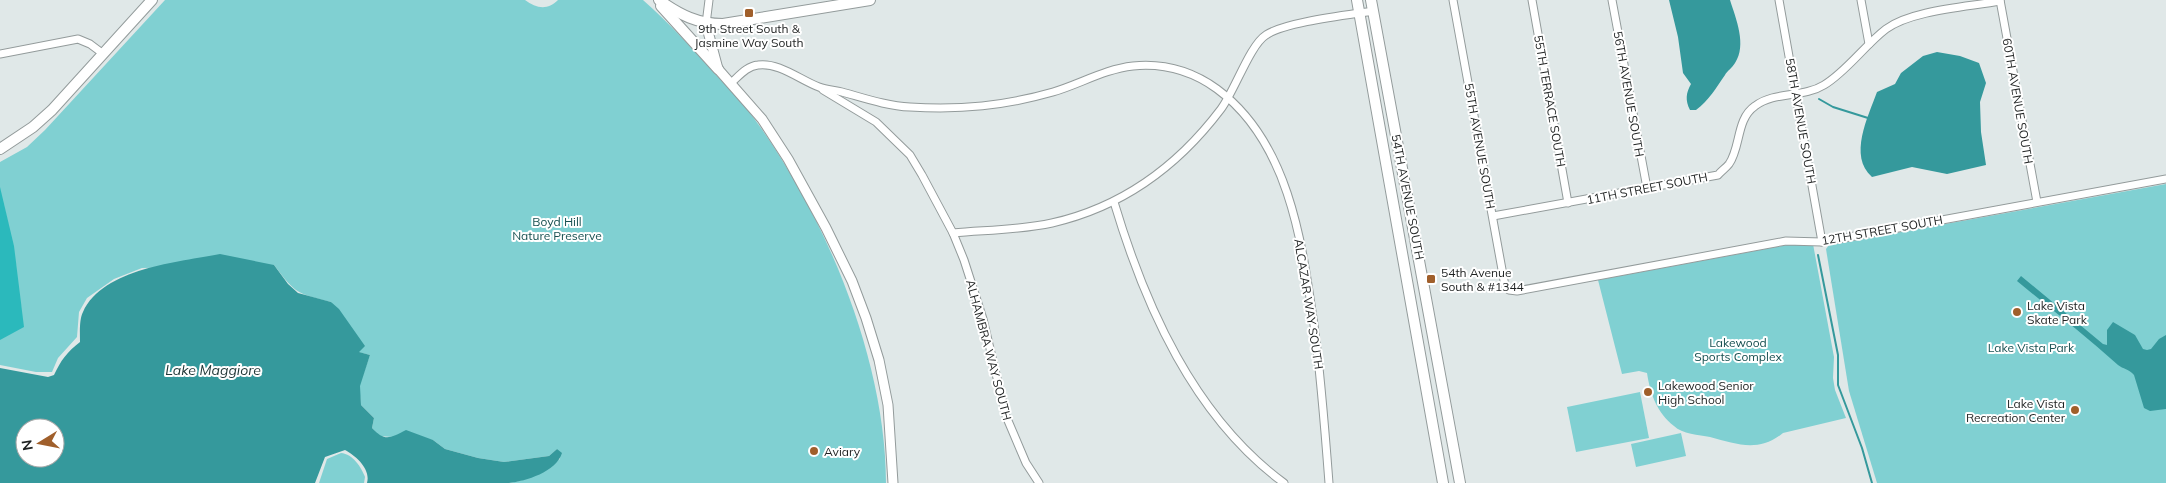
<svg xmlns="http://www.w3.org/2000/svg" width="2166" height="483" viewBox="0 0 2166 483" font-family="Mulish,sans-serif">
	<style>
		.green { fill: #80d0d2 }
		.forest { fill: #2bb9bc }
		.water { fill: #35999c; fill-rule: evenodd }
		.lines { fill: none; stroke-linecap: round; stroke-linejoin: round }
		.stream { stroke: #35999c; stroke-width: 2 }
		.minor-casing { stroke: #939b9b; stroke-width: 9 }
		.tertiary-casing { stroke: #939b9b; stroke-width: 11 }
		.secondary-casing { stroke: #939b9b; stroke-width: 12 }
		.minor { stroke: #fff; stroke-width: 7 }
		.tertiary { stroke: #fff; stroke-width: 9 }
		.secondary { stroke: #fff; stroke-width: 10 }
		.poi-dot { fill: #a05f2b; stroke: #fff; stroke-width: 2 }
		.labels { text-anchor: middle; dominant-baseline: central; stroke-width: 4; stroke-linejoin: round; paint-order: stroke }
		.poi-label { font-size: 12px; fill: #1e2121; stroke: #fff; text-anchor: start }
		.street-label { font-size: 12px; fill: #1e2121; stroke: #fff }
		.park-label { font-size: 12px; fill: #175051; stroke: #fff }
		.water-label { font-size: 14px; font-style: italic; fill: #223939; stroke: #fff }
	</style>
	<rect width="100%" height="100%" fill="#e0e8e8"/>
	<!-- green -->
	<g class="green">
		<path d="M165,0H525C536,8 547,11 558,0H643C669,23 693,49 717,76C727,87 738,97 747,109C823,208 886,358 886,483H509C527,481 545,470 560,459L557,449L549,456L504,462L478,458L445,449L433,440L379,436L372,428L374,418L361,405L359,386L370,355L358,352L331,302C296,293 296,294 274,265L142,268L114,279L87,298L79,312L77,337L58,358L52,372H36L0,365V162L27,147L45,130Z"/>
		<polygon points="2166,184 2166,483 1877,483 1849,391 1826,249 1829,245"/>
		<path d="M1813,244L1834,357L1833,378L1835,390L1846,418L1783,433C1758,453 1737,444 1710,437C1699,435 1682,434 1674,426C1657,413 1650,393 1647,373L1639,371L1622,374L1598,280L1787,245Z"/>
		<polygon points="1640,392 1649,438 1576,452 1567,407"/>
		<polygon points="1681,433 1686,456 1636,467 1631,444"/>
		<path d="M341,453C353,454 361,467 365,477L364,483H319L327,459Z"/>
	</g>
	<!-- forest -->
	<polygon class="forest" points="0,187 14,246 24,327 0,340"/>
	<!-- water -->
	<g class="water">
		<path d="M1669,0H1730C1736,19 1747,45 1735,63C1732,68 1727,71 1725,75C1716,88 1709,100 1696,110H1690C1685,100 1686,93 1691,84L1683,73L1678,37Z"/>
		<path d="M1937,52L1960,56L1979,63L1986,83L1980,102L1981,132L1986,165L1947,174L1912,167L1872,177C1848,156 1868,117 1877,92L1895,84L1901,73L1923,56Z"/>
		<path d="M220,254L274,265L288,284L298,293L331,302L339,309L365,346L359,352L370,355L360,386L361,405L374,418L372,428C385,442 390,438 406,430L433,440L445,449L478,458L504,462L549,456L557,449L562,453C556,472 526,481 509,483H367C371,469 356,456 345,450L325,457L315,483H0V368L48,377L54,375C61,360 67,352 80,342C80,333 79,320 83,312C103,268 179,262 220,254ZM25,428H55V458H25Z"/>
		<path d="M2021,276L2103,344L2107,345V330L2113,322L2135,335L2143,349L2147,350L2151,349L2159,339L2166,335V409L2150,411L2144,408L2134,375C2129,369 2123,369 2118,365C2086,336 2051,309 2017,281Z"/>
	</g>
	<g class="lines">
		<!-- stream -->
		<g class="stream">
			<polyline points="1819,99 1833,107 1868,118"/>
			<polyline points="1818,255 1838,355 1838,385 1862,448 1872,483"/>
		</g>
		<defs>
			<g id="minor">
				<polyline points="1453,0 1505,286 1509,290 1517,291 1786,241 1822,242 2166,179"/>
				<polyline points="1532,0 1568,203"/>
				<polyline points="1612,0 1647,188"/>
				<polyline points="1779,0 1822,242"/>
				<polyline points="1861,0 1869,44"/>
				<polyline points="2000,0 2037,202"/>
				<polyline points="706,24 709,0"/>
				<polyline points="0,54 78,39 90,44 102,53"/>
				<path d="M731,83C739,76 747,66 758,65C779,62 800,80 819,87C826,90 834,90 842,92C864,98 887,106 910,107C961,110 1004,106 1053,92C1080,84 1105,69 1133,66C1163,63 1192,71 1217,89C1289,142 1302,242 1314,325C1321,377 1325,430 1329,483"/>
				<polyline points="823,90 876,122 910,155 922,175 953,233 964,260 983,319 1006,416 1026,463 1039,483"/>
				<path d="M1114,202C1145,306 1194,417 1284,483"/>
				<path d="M1493,216L1718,175C1721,171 1726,168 1729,164C1741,147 1736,119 1755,106C1775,91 1803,98 1824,85C1846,72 1865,45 1886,29C1912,10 1968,7 2000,1"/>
				<path d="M953,233C986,230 1020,230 1052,223C1122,207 1178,166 1221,109C1235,90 1250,45 1266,35C1285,22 1348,15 1373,11"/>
			</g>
			<polyline id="tertiary" points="706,24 718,69 762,119 788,159 826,228 852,281 866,318 879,360 888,405 893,483"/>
			<g id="secondary">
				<path d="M659,0C680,15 698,24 723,24L870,0"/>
				<polyline points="1357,0 1443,483"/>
				<polyline points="1371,0 1460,483"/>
				<polyline points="661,6 718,69"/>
				<polyline points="0,149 33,127 52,110 152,0"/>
			</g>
		</defs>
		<!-- minor casing -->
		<use href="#minor" class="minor-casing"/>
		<!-- tertiary casing -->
		<use href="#tertiary" class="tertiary-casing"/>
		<!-- secondary casing -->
		<use href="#secondary" class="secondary-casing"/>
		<!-- minor -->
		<use href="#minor" class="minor"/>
		<!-- tertiary -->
		<use href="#tertiary" class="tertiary"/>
		<!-- secondary -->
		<use href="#secondary" class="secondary"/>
	</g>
	<!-- markers -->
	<g class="poi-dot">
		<rect x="744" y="8" width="10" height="10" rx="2.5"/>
		<rect x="1426" y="274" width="10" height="10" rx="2.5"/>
		<circle cx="2017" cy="312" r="5"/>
		<circle cx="1648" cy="392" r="5"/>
		<circle cx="2075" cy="410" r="5"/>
		<circle cx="814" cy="451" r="5"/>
	</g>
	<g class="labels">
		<!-- poi labels -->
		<g class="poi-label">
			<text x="749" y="28" text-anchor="middle">9th Street South &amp;<tspan x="749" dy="14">Jasmine Way South</tspan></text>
			<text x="1441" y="272">54th Avenue<tspan x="1441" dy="14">South &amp; #1344</tspan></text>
			<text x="2027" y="305">Lake Vista<tspan x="2027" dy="14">Skate Park</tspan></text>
			<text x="1658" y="385">Lakewood Senior<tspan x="1658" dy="14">High School</tspan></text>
			<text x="2065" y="403" text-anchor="end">Lake Vista<tspan x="2065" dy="14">Recreation Center</tspan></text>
			<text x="824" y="451">Aviary</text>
		</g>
		<!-- street labels -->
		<g class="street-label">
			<text transform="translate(1629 94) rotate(80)">56TH AVENUE SOUTH</text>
			<text transform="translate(1550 101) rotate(80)">55TH TERRACE SOUTH</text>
			<text transform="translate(2018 101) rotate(80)">60TH AVENUE SOUTH</text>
			<text transform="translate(1801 121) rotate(80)">58TH AVENUE SOUTH</text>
			<text transform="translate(1480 146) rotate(80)">55TH AVENUE SOUTH</text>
			<text transform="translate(1647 188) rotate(-11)">11TH STREET SOUTH</text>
			<text transform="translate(1408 197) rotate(79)">54TH AVENUE SOUTH</text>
			<text transform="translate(1882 230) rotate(-10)">12TH STREET SOUTH</text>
			<text transform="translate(1309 304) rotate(81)">ALCAZAR WAY SOUTH</text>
			<text transform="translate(989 350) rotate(75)">ALHAMBRA WAY SOUTH</text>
		</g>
		<!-- park labels -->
		<g class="park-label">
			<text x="557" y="221">Boyd Hill<tspan x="557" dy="14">Nature Preserve</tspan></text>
			<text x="1738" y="342">Lakewood<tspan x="1738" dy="14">Sports Complex</tspan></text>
			<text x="2031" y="347">Lake Vista Park</text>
		</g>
		<!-- water labels -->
		<g class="water-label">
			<text x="213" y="370">Lake Maggiore</text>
		</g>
	</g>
	<!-- north arrow -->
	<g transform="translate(40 443) rotate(260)"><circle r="24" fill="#ffffff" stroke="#a5a6a6"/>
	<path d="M0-4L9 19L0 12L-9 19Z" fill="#a05f2b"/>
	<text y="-8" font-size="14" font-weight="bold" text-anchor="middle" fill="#1e2121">N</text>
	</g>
</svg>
